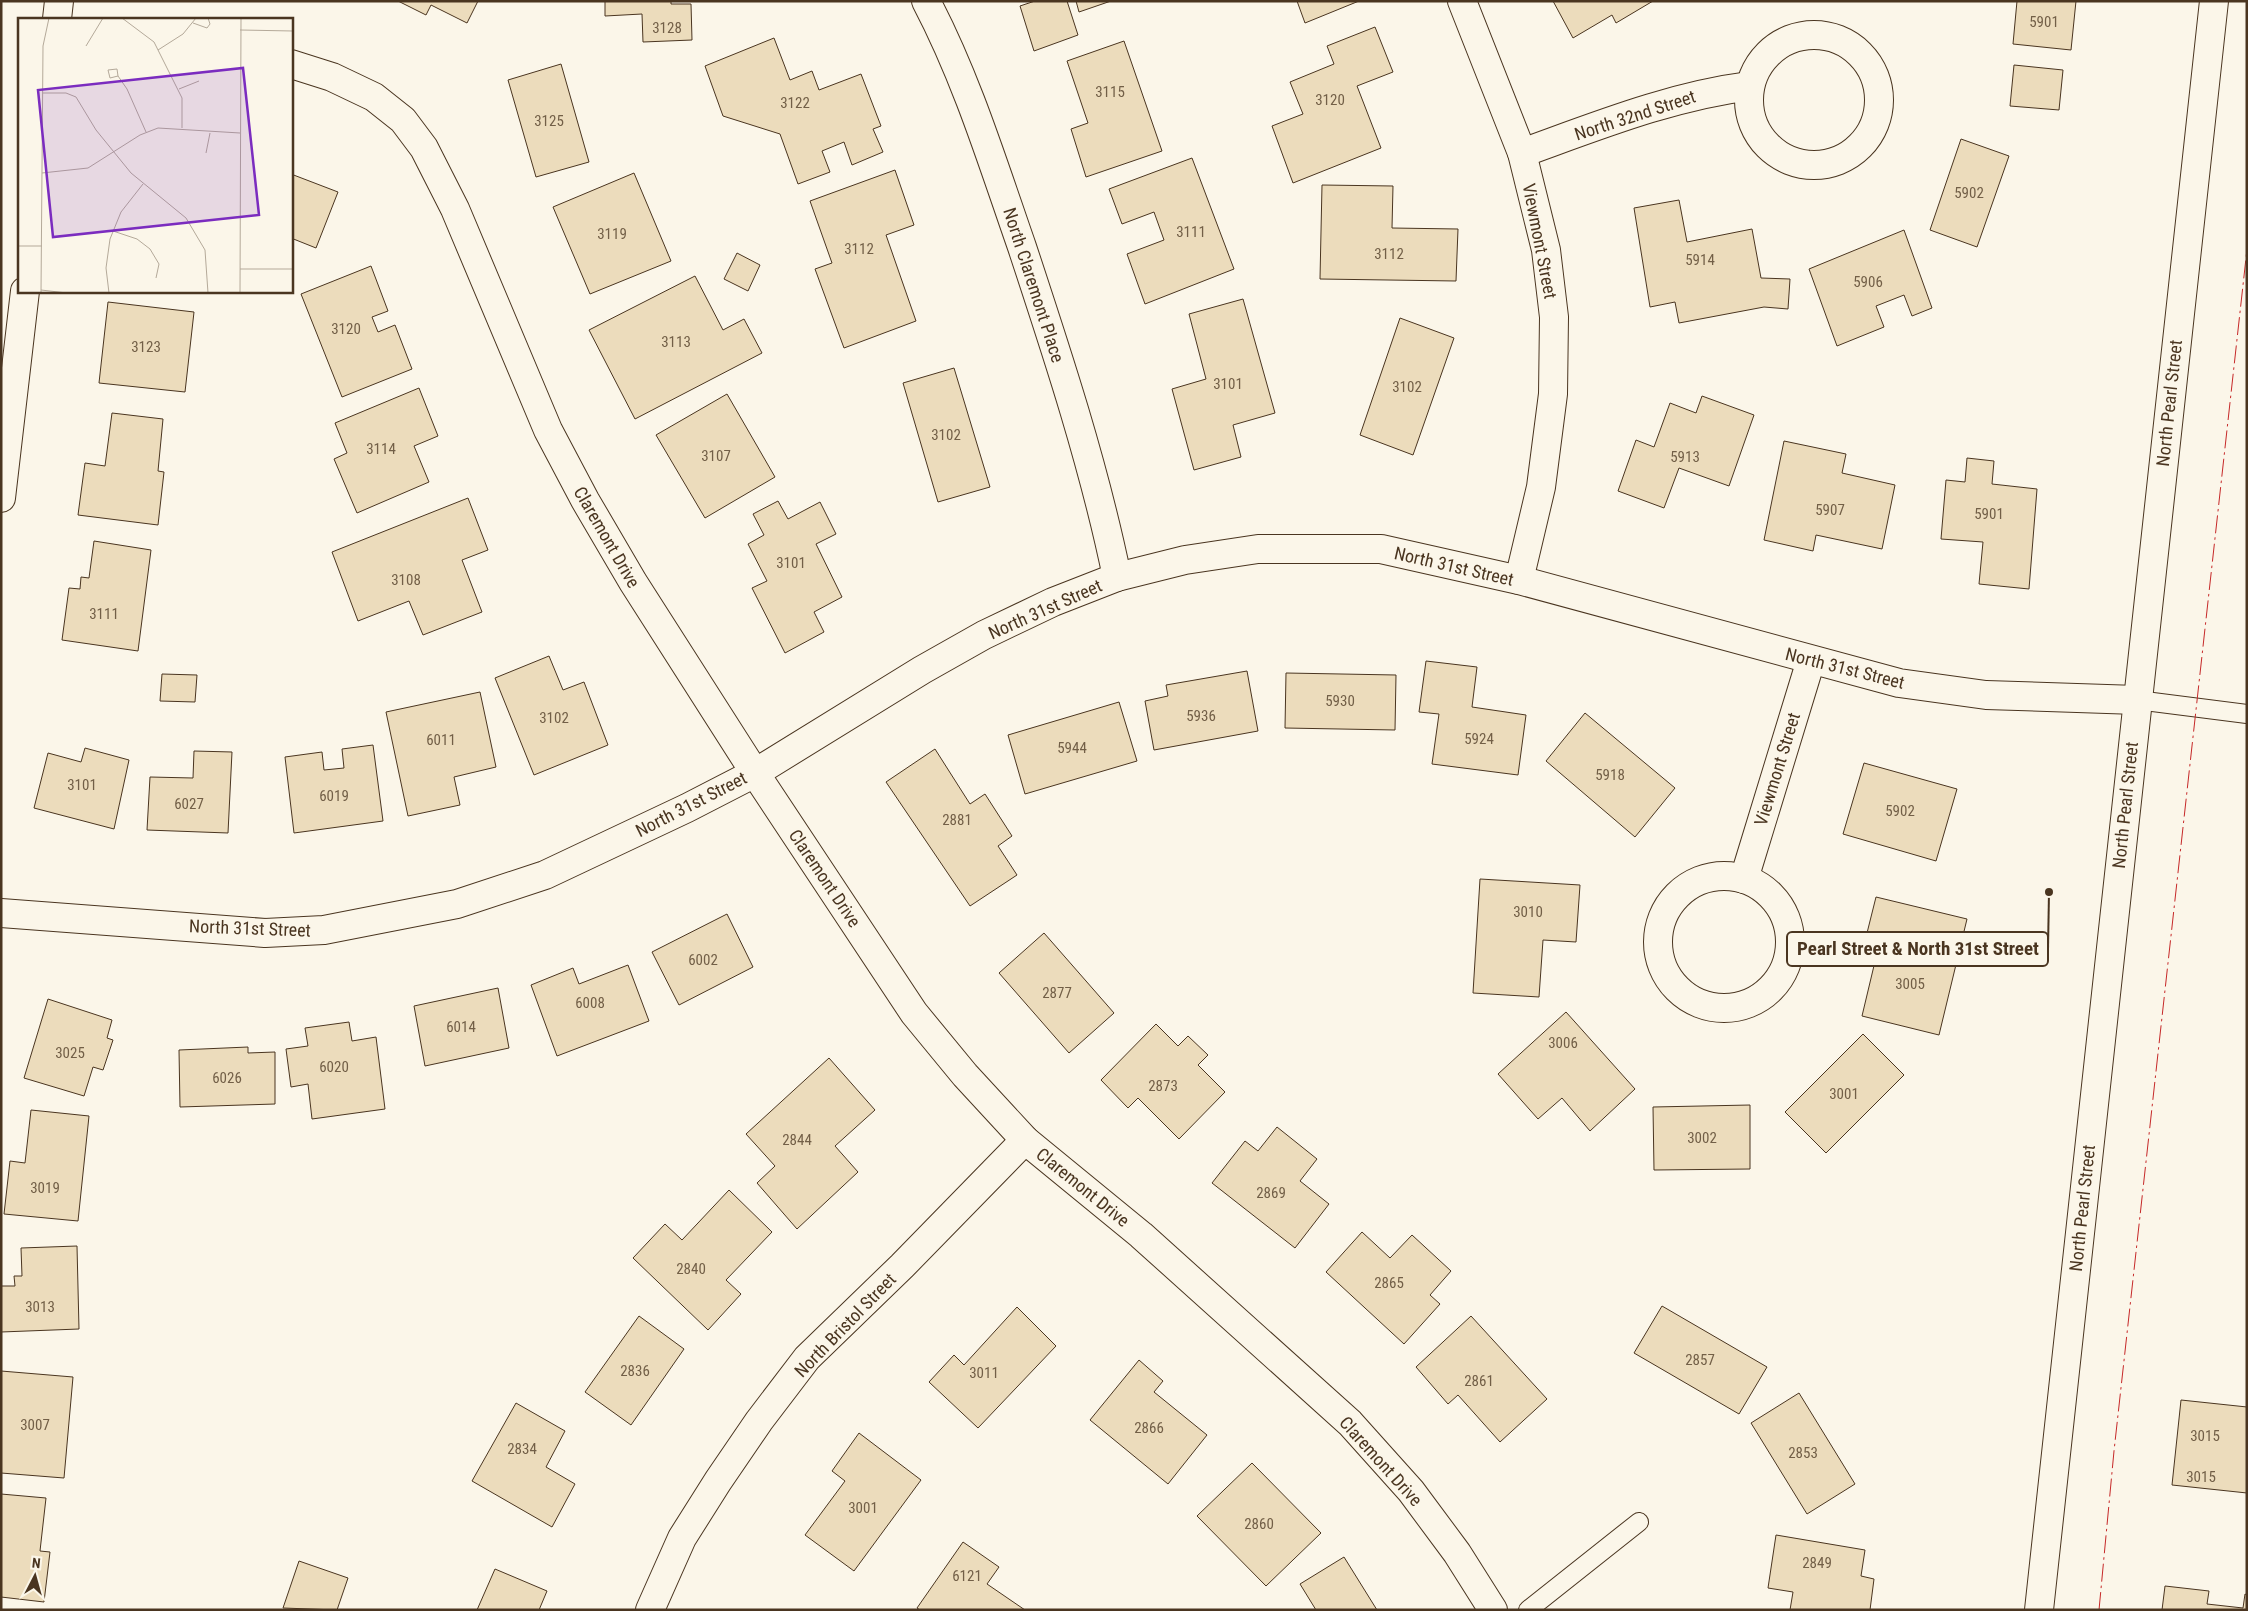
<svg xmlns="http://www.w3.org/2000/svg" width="2248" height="1611" viewBox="0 0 2248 1611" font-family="'Roboto Condensed',sans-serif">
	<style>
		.building { fill: #ecdcbc; stroke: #4a3520 }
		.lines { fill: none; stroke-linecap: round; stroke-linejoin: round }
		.service-casing { stroke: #4a3520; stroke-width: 20 }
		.minor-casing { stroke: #4a3520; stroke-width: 30 }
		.primary-casing { stroke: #4a3520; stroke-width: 30 }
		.service { stroke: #fbf6e9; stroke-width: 18 }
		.minor { stroke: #fbf6e9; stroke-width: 28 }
		.primary { stroke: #fbf6e9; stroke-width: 28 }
		.power { stroke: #c62828; stroke-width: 1; stroke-dasharray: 18 4 2.5 4; stroke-linecap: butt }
		.labels { text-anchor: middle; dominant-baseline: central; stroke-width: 4; stroke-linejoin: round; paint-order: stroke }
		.number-label { font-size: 15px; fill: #725f47 }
		.street-label { font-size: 18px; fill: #4a3520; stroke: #fbf6e9 }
		.inset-road { fill: none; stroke: #b4a999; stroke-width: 1 }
		.view { fill: #7b2cbf; fill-opacity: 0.15; stroke: #7b2cbf; stroke-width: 2.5 }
		.inset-edge { fill: none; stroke: #4a3520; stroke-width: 2.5 }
		.leader { fill: none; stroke: #4a3520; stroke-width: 2 }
		.callout-dot { fill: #4a3520; stroke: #fbf6e9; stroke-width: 2 }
		.callout { fill: #fbf6e9; stroke: #4a3520; stroke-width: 2 }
		.callout-label { font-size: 19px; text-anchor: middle; font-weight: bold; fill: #4a3520 }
	</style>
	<rect width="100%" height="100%" fill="#fbf6e9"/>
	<!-- building -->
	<g class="building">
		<polygon points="398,1 478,1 467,23 431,5 426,15"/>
		<polygon points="605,1 671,1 671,4 691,4 692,40 643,42 642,14 605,16"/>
		<polygon points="1035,1 1067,1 1078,35 1034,51 1020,6"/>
		<polygon points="1076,1 1111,1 1079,12"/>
		<polygon points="1297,1 1359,1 1305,23"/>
		<polygon points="1553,1 1653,1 1616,23 1612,15 1573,38"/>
		<polygon points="2017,1 2076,1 2071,50 2013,44"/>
		<polygon points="1375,27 1393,72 1357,86 1381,148 1293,183 1272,126 1303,114 1290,82 1334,64 1327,46"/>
		<polygon points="774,38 790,80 812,71 819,90 861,74 881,126 873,129 883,152 852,165 844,142 822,151 830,172 798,184 780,134 723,116 705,66"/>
		<polygon points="1124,41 1162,151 1086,177 1071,129 1088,123 1067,61"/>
		<polygon points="561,64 589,162 536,177 508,80"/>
		<polygon points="2014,65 2063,70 2059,110 2010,106"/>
		<polygon points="1961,139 2009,156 1977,247 1930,230"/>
		<polygon points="1192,158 1234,269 1145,304 1127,254 1164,240 1154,212 1122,224 1109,189"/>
		<polygon points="895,170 914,225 886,235 916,321 844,348 815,269 832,263 810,201"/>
		<polygon points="634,173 671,261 590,294 553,207"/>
		<polygon points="291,174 338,192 316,248 291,238"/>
		<polygon points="1322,185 1393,186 1392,228 1458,229 1456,281 1320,279"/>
		<polygon points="1679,200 1687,242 1752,229 1761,278 1790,279 1788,309 1764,307 1679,323 1675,302 1650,307 1634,208"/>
		<polygon points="1904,230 1932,308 1912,316 1904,295 1876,306 1884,327 1837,346 1809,269"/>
		<polygon points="737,253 760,265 748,291 724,279"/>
		<polygon points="371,266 388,311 372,317 378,332 395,325 412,369 342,397 301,294"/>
		<polygon points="695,276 723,330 744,319 762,353 635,419 589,330"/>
		<polygon points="1243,299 1275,413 1233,425 1241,457 1194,470 1172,389 1206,379 1189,314"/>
		<polygon points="108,302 194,312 185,392 99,383"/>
		<polygon points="1400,318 1454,338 1413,455 1360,435"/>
		<polygon points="954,368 990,487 938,502 903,383"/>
		<polygon points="419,388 438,436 414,446 429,482 357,513 334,459 347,453 335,423"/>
		<polygon points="727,394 775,477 705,518 656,435"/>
		<polygon points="1702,396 1754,415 1729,486 1679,468 1664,508 1618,491 1636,440 1654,447 1670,403 1696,413"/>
		<polygon points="112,413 163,419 158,471 164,472 158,525 78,515 85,463 105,466"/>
		<polygon points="1784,441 1846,454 1842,473 1895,485 1882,549 1816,535 1813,551 1764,540"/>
		<polygon points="1967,458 1994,461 1992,484 2037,489 2029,589 1979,584 1983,542 1941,539 1946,480 1965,482"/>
		<polygon points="468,498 488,550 462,560 482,612 423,635 409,601 358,621 332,552"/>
		<polygon points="778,501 788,519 820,502 836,534 816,544 842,597 814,612 824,632 785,653 752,588 767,581 748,544 764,535 753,514"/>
		<polygon points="94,541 151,550 138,651 62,640 69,588 80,589 81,577 89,578"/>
		<polygon points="549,656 563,690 584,682 608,745 534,775 495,678"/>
		<polygon points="1426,661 1477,667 1472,707 1526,715 1518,775 1432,764 1439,714 1419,712"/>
		<polygon points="1247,671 1258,731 1154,750 1145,701 1168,696 1166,685"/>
		<polygon points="1286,673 1396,675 1395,730 1285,728"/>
		<polygon points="162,674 197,675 195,702 160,701"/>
		<polygon points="480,692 496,767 454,777 460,805 408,816 386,712"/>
		<polygon points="1119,702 1137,761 1025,794 1008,735"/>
		<polygon points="1585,713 1675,788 1635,837 1546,761"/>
		<polygon points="373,745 383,821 294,833 285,757 322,752 324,770 344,768 342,749"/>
		<polygon points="85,748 129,760 114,829 34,808 48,753 81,762"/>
		<polygon points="935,749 970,804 985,794 1012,836 998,846 1017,875 970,906 886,782"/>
		<polygon points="194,751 232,752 228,833 147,830 150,777 193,778"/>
		<polygon points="1864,763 1957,789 1936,861 1843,834"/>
		<polygon points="1480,879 1580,885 1576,942 1543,940 1539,997 1473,993"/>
		<polygon points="1876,897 1967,919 1939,1035 1862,1016 1877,953 1863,949"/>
		<polygon points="727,914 753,967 679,1005 652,952"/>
		<polygon points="1044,933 1114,1013 1069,1053 999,973"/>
		<polygon points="628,965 649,1021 557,1056 531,985 573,968 579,984"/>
		<polygon points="498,988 509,1048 425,1066 414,1006"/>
		<polygon points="48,999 112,1020 107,1038 113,1040 103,1070 93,1067 84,1096 24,1078"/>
		<polygon points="1566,1012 1635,1089 1590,1131 1562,1098 1538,1119 1498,1074"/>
		<polygon points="349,1022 352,1041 376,1037 385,1109 312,1119 308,1084 291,1087 286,1049 308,1046 305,1028"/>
		<polygon points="1156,1024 1178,1046 1188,1036 1208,1055 1198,1065 1225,1092 1179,1139 1138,1098 1128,1108 1101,1080"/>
		<polygon points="1863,1034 1904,1075 1826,1153 1785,1112"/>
		<polygon points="248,1047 248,1053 275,1052 275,1104 180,1107 179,1050"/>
		<polygon points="829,1058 875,1110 835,1146 858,1172 797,1229 757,1183 775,1166 746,1134"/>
		<polygon points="1750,1105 1750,1169 1654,1170 1653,1107"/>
		<polygon points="31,1110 89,1116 78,1221 4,1214 10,1161 25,1163"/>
		<polygon points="1277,1127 1317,1159 1300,1181 1329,1204 1295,1248 1212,1183 1245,1141 1258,1151"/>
		<polygon points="729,1190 772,1232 726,1280 741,1294 708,1330 633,1258 665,1224 682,1240"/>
		<polygon points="1362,1232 1390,1258 1412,1235 1451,1271 1430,1295 1440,1304 1404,1344 1326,1272"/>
		<polygon points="77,1246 79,1329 1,1332 1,1286 15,1286 14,1276 22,1276 21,1248"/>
		<polygon points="1662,1306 1767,1367 1739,1414 1634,1353"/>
		<polygon points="1017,1307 1056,1346 978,1428 929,1382 954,1355 964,1365"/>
		<polygon points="639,1316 684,1349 631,1425 585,1392"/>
		<polygon points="1471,1316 1547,1399 1500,1442 1458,1395 1448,1404 1416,1367"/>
		<polygon points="1139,1360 1163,1381 1154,1392 1207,1435 1168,1484 1090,1420"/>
		<polygon points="1,1371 73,1377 64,1478 1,1473"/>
		<polygon points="1799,1393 1855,1484 1807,1514 1751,1423"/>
		<polygon points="2181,1400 2247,1407 2247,1493 2172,1485"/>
		<polygon points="516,1403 565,1431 546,1467 575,1484 552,1527 472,1481"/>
		<polygon points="859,1433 921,1480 854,1571 805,1535 845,1481 832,1471"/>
		<polygon points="1252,1463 1321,1533 1266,1586 1197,1516"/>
		<polygon points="1,1494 46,1498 40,1551 50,1552 44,1602 1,1597"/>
		<polygon points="1776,1535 1865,1550 1861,1576 1874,1579 1870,1610 1790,1610 1793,1592 1768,1588"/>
		<polygon points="963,1542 999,1567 987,1584 1025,1610 920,1610 917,1608"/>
		<polygon points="1344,1557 1377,1610 1316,1610 1300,1584"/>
		<polygon points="299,1561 348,1578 337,1610 283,1608"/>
		<polygon points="495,1569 547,1591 539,1610 477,1610"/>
		<polygon points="2165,1586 2209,1591 2207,1604 2243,1608 2245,1594 2247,1595 2247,1610 2162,1610"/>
	</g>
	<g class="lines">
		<defs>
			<g id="service">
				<polyline points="2137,700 2247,714"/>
				<polyline points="1528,1610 1639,1522"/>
			</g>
			<g id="minor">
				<path d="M926,1C967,79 993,164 1022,247C1058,356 1094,465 1117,577"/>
				<polyline points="1462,1 1522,153 1546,250 1554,317 1553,394 1541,487 1519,580"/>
				<polyline points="57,19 59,1"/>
				<circle cx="1814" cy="100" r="65"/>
				<polyline points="291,64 332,77 374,97 403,120 424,148 455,209 548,430 585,500 633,582 755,773 914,1013 965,1075 1025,1140 1141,1235 1350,1423 1411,1491 1457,1553 1493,1610"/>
				<path d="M1522,153C1597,126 1671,96 1750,86"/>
				<polyline points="1,498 25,291"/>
				<circle cx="1724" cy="942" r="66"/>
				<polyline points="1744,879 1811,660"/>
				<polyline points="1,913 265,933 324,930 457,904 545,875 687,808 755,773 922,670 984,635 1053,602 1117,577 1185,560 1258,549 1381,549 1519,580 1899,683 1986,695 2137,700"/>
				<polyline points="650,1610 682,1538 718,1481 759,1421 807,1358 902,1266 1025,1140"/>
			</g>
			<polyline id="primary" points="2039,1610 2214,1"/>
		</defs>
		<!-- service casing -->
		<use href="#service" class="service-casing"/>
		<!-- minor casing -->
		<use href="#minor" class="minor-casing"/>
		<!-- primary casing -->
		<use href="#primary" class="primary-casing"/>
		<!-- service -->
		<use href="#service" class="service"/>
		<!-- minor -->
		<use href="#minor" class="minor"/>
		<!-- primary -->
		<use href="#primary" class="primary"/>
		<!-- power -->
		<polyline class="power" points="2099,1610 2114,1451 2247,249"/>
	</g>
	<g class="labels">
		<!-- number labels -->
		<g class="number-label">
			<text x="2044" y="22">5901</text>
			<text x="667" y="28">3128</text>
			<text x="1110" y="92">3115</text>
			<text x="1330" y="100">3120</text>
			<text x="795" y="103">3122</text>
			<text x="549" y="121">3125</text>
			<text x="1969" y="193">5902</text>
			<text x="1191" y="232">3111</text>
			<text x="612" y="234">3119</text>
			<text x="859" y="249">3112</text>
			<text x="1389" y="254">3112</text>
			<text x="1700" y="260">5914</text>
			<text x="1868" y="282">5906</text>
			<text x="346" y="329">3120</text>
			<text x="676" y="342">3113</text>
			<text x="146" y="347">3123</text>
			<text x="1228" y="384">3101</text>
			<text x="1407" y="387">3102</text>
			<text x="946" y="435">3102</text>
			<text x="381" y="449">3114</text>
			<text x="716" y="456">3107</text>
			<text x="1685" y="457">5913</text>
			<text x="1830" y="510">5907</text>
			<text x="1989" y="514">5901</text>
			<text x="791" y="563">3101</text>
			<text x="406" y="580">3108</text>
			<text x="104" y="614">3111</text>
			<text x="1340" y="701">5930</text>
			<text x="1201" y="716">5936</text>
			<text x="554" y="718">3102</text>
			<text x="1479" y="739">5924</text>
			<text x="441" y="740">6011</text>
			<text x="1072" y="748">5944</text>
			<text x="1610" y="775">5918</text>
			<text x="82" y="785">3101</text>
			<text x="334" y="796">6019</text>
			<text x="189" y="804">6027</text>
			<text x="1900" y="811">5902</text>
			<text x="957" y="820">2881</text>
			<text x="1528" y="912">3010</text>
			<text x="703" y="960">6002</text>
			<text x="1910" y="984">3005</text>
			<text x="1057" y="993">2877</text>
			<text x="590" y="1003">6008</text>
			<text x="461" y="1027">6014</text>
			<text x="1563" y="1043">3006</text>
			<text x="70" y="1053">3025</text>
			<text x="334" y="1067">6020</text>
			<text x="227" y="1078">6026</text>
			<text x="1163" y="1086">2873</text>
			<text x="1844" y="1094">3001</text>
			<text x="1702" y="1138">3002</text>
			<text x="797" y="1140">2844</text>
			<text x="45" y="1188">3019</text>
			<text x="1271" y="1193">2869</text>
			<text x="691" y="1269">2840</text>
			<text x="1389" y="1283">2865</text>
			<text x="40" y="1307">3013</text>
			<text x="1700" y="1360">2857</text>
			<text x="635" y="1371">2836</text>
			<text x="984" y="1373">3011</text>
			<text x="1479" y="1381">2861</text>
			<text x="35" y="1425">3007</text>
			<text x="1149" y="1428">2866</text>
			<text x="2205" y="1436">3015</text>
			<text x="522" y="1449">2834</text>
			<text x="1803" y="1453">2853</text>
			<text x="2201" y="1477">3015</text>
			<text x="863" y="1508">3001</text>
			<text x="1259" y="1524">2860</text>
			<text x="1817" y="1563">2849</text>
			<text x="967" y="1576">6121</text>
		</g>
		<!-- street labels -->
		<g class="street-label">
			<text transform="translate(1635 115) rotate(-18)">North 32nd Street</text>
			<text transform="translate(1540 241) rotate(79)">Viewmont Street</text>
			<text transform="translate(1034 285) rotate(72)">North Claremont Place</text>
			<text transform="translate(2169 403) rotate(-84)">North Pearl Street</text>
			<text transform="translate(607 537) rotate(60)">Claremont Drive</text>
			<text transform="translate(1454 566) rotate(13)">North 31st Street</text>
			<text transform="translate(1045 609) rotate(-24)">North 31st Street</text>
			<text transform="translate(1845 668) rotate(14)">North 31st Street</text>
			<text transform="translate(1777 769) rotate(-73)">Viewmont Street</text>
			<text transform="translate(691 804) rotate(-27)">North 31st Street</text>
			<text transform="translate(2125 805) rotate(-84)">North Pearl Street</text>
			<text transform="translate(825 878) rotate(56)">Claremont Drive</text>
			<text transform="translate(250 928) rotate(2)">North 31st Street</text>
			<text transform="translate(1083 1187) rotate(39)">Claremont Drive</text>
			<text transform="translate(2082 1208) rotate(-84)">North Pearl Street</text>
			<text transform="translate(845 1325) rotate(-46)">North Bristol Street</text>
			<text transform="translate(1381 1461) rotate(48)">Claremont Drive</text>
		</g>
	</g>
	<!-- overview -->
	<g transform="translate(18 18)">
		<rect width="275" height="275" fill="#fbf6e9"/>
		<path class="inset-road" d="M104,0L136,24L164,80V110M175,5L189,10L192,6L190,0M222,12L275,13M68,28L85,0M140,32L165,16L178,0M100,58L92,60L90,52L99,51L100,58L109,71L128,114M161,71L181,63M25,75H48L58,79L78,112L113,155L168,200L187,232L190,275M188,135L192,115M24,155L70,150L122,117L140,110L222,115M95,213L119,221L132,231L141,246L138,260M0,228H24M222,251H275M23,272L49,275M23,275L25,28L31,0M91,275L88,250L92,221L103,194L125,166M222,275L223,0"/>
		<path class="view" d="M225,50L241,197L35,219L20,72Z"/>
		<rect width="275" height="275" class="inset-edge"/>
	</g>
	<!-- callouts -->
	<path class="leader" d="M2049 892L2048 949"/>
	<circle class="callout-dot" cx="2049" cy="892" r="5"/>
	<rect class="callout" x="1787" y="932" width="261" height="34" rx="5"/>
	<g class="callout-label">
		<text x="1918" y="955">Pearl Street &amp; North 31st Street</text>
	</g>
	<!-- border -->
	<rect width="2248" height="1611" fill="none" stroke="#4a3520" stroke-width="5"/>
	<!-- north arrow -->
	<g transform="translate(35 1576) rotate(6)" stroke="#fbf6e9" stroke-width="4" paint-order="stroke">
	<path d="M0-4L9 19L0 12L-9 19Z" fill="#4a3520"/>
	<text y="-8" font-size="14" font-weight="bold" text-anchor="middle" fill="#4a3520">N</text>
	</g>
</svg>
